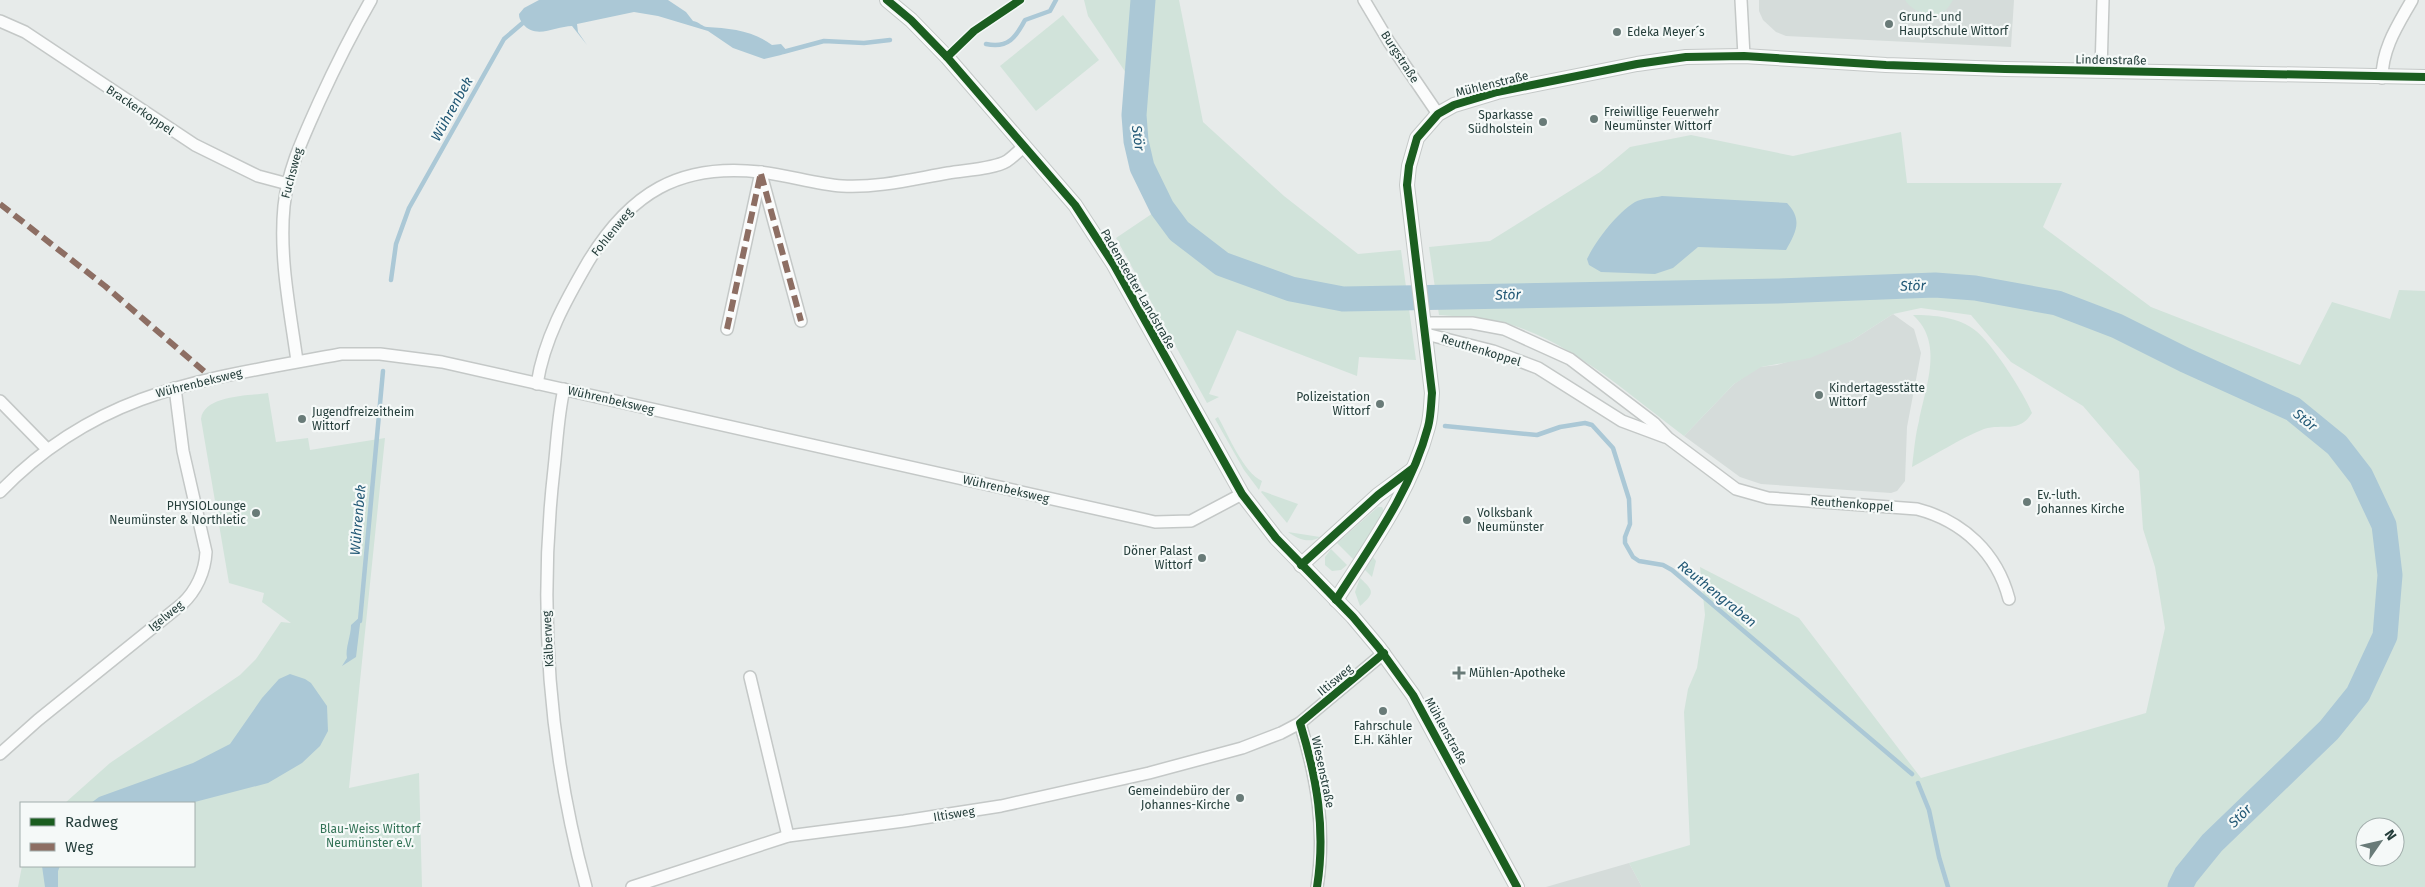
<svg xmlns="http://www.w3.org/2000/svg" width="2425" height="887" viewBox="0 0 2425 887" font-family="'Fira Sans',sans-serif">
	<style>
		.built { fill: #d5dcda }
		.green { fill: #d1e3da; fill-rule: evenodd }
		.water { fill: #abc8d6 }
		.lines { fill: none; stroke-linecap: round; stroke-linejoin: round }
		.stream { stroke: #abc8d6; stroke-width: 4.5 }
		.river { stroke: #abc8d6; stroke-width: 25 }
		.minor-casing { stroke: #c4c8c7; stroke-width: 14 }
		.tertiary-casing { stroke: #c4c8c7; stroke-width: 16 }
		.minor { stroke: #fbfcfc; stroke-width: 11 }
		.tertiary { stroke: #fbfcfc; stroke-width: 14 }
		.quiet { stroke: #8d6e63; stroke-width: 6; stroke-dasharray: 12 6; stroke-linecap: butt }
		.cycleway-casing { stroke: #f5f9f8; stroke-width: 11 }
		.cycleway { stroke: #1b5e20; stroke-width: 8 }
		.poi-dot { fill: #697b78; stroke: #f5f9f8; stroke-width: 2 }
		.labels { text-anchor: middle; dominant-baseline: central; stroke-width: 4.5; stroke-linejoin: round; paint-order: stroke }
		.poi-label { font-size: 12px; fill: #253e3b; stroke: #f5f9f8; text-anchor: start }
		.street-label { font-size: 12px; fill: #253e3b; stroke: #f5f9f8 }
		.park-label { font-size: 12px; fill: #327256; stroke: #f5f9f8 }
		.water-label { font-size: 14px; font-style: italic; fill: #235976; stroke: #f5f9f8 }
	</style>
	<rect width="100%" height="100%" fill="#e7ebea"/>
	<!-- built -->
	<g class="built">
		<polygon points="1759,0 2014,0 2011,47 1786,36 1776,32 1763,20 1759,11"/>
		<polygon points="1893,314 1914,329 1921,353 1907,427 1905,481 1897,491 1891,493 1761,484 1740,477 1684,436 1734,384 1748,374 1760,367 1777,365 1851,341"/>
		<polygon points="1629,863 1642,887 1546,887"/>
	</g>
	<!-- green -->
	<g class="green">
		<polygon points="1084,0 1179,0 1203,122 1284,196 1358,254 1401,250 1416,360 1359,357 1357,376 1237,330 1209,394 1219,397 1207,403 1116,238 1162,207 1142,167 1136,141 1134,115 1136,88 1088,16"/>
		<path d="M1905,0H1953C1950,5 1947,10 1942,13C1931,19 1910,10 1905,0Z"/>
		<polygon points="1063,15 1099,60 1036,111 1000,66"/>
		<path d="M1901,132L1907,183H2062L2043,227L2151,307L2300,365L2332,302L2390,319L2399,290L2425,291V887H1642L1629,863L1690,845L1684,712L1688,689L1697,668L1705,615L1700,567L1799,618L1921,778L2146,713L2165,628L2155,567L2143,529L2139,471L2083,406L2011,362L1971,315L1921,308L1893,314L1851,341L1810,358L1761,367L1734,384L1684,436C1632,397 1580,349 1518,327C1493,318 1466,317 1439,315L1429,247L1490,241L1600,172L1630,147L1691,135L1793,156ZM2365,827H2395V857H2365Z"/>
		<path d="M1913,315C1934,315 1959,317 1976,331C1992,343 2025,395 2032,413C2019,434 2003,423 1984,429C1961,438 1935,455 1912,467C1914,452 1915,436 1919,421C1926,385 1944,343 1913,315Z"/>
		<path d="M268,393L276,442L308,438L310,450L385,438L349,788L419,773L422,887H18L22,866H194V803H65L110,763L240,675L256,659L281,622L291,623L262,602L264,593L229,583L201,419C204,395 249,396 268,393Z"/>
		<path d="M1218,417C1229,436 1243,472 1262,481L1259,490L1244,470L1215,419Z"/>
		<polygon points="1262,491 1298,504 1287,523 1261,492"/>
		<polygon points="1378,507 1382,507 1385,513 1353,559 1337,543"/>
		<path d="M1288,532L1320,537C1309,544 1298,539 1288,532Z"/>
		<polygon points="1331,549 1347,565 1341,570 1332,571 1325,565 1325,557"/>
		<polygon points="1373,557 1376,561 1372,577 1364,569"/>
		<path d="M1360,578C1374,591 1375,593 1360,606L1355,592Z"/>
	</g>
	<!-- water -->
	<g class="water">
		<path d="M539,0H668L686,12L693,21C699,22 703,27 707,27C729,28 754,31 772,45L781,44L788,52L781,55L764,59L733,48L708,31L658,16L634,12L577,24L578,32L587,45L572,26C556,26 536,40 523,24C520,20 519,18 519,14L524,8Z"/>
		<path d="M1662,196L1787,203C1803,220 1796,232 1786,250L1698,247L1673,268L1655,274L1601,272L1589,265L1587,259C1597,239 1616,214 1635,202C1642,198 1654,198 1662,196Z"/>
		<path d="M361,616L356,657L342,666L347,658C345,648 351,636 351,625Z"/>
		<polygon points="290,674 305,679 311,683 327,706 328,731 320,746 302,763 268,783 191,803 91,803 99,797 193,763 230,744 262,698 279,679"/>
		<polygon points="42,866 60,866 58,871 58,887 45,887"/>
	</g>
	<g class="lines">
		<!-- stream -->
		<g class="stream">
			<path d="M986,44C1008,49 1016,37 1025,20L1050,11L1056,0"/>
			<polyline points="783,52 824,41 864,43 890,40"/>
			<polyline points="391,280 396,244 409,208 504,39 525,21"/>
			<polyline points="1445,426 1537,435 1560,427 1585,423 1592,425 1613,448 1629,499 1630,524 1625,537 1625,543 1633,557 1639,561 1663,565 1672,570 1912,774"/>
			<polyline points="360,621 383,371"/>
			<polyline points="1918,783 1929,810 1939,857 1948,887"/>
		</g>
		<!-- river -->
		<polyline class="river" points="1143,0 1134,115 1136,141 1142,167 1162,208 1179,231 1222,264 1291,289 1343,299 1778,291 1935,285 1975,288 2057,303 2117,326 2185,360 2293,409 2337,445 2361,476 2384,525 2390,575 2385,636 2358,694 2329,730 2212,843 2186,875 2180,887"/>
		<defs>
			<g id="minor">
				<polyline points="1364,0 1389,42 1438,114"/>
				<polyline points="1741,0 1744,56"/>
				<polyline points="0,21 25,32 195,145 258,176 288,184"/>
				<polyline points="2101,71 2103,0"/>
				<path d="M2382,78C2382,48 2398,25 2412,0"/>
				<polyline points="761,174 801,321"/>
				<path d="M1425,323H1472L1504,329L1570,359L1654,423L1668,438L1736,489L1768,498L1917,509C1963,521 1997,553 2009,599"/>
				<polyline points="727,329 761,172"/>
				<polyline points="1426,334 1493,351 1538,368 1622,421 1665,437"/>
				<path d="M297,361C290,310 279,258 284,206C288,168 304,136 319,102C335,67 352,33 371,0"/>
				<path d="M537,384C544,339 566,300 588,262C630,193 679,163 760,172C788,175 815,184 842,186C878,188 913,179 948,173C964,170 994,169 1007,161C1013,157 1019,151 1024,146"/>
				<path d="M564,389C558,415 557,442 554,469C538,610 549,750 586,887"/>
				<polyline points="0,401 47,449"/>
				<path d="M0,492C99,389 208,379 341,354H380L442,362L1155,522L1191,521L1242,494"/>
				<polyline points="750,677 788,836"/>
				<path d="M1300,723C1317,778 1326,830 1317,887"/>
				<path d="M0,754L38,720L182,604C196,591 205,572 206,552L183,451L175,388"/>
				<polyline points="632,887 788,836 904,821 1001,806 1149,773 1242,748 1281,733 1300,723 1384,653"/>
			</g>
			<g id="tertiary">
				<polyline points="887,0 911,20 947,57 1075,205 1114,265 1242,494 1276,538 1353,617 1379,648 1413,695 1517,887"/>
				<polyline points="1301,565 1378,495 1412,470"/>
				<path d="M1336,600C1371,545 1411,491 1428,427C1431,416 1431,404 1432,393L1407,185L1409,166L1417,138L1438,114L1454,105L1497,92L1637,64L1686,57L1744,56L1886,65L2005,69L2425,77"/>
			</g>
		</defs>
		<!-- minor casing -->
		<use href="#minor" class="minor-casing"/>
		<!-- tertiary casing -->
		<use href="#tertiary" class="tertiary-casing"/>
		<!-- minor -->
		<use href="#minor" class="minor"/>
		<!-- tertiary -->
		<use href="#tertiary" class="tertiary"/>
		<!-- quiet -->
		<g class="quiet">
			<polyline points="761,174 801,321"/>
			<polyline points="0,204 105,286 213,379"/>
			<polyline points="727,329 761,172"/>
		</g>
		<defs>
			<g id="cycleway">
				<polyline points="887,0 911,20 947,57 1075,205 1114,265 1242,494 1276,538 1353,617 1379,648 1413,695 1517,887"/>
				<polyline points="947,57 974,31 1020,0"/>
				<polyline points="1301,565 1378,495 1412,469"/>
				<path d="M1336,600C1371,545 1411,491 1428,427C1431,416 1431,404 1432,393L1407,185L1409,166L1417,138L1438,114L1454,105L1497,92L1637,64L1686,57L1744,56L1886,65L2005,69L2425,77"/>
				<path d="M1317,887C1326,830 1317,778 1300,723L1384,653"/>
			</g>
		</defs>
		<!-- cycleway casing -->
		<use href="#cycleway" class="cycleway-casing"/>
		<!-- cycleway -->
		<use href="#cycleway" class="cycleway"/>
	</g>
	<!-- markers -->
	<g class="poi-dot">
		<circle cx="1889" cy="24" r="5"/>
		<circle cx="1617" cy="32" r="5"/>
		<circle cx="1594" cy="119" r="5"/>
		<circle cx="1543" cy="122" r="5"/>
		<circle cx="1819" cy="395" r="5"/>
		<circle cx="1380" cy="404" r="5"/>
		<circle cx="302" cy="419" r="5"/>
		<circle cx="2027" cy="502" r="5"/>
		<circle cx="256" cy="513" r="5"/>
		<circle cx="1467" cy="520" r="5"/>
		<circle cx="1202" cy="558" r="5"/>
		<path d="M1456.5 665.5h5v5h5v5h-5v5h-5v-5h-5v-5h5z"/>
		<circle cx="1383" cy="711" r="5"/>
		<circle cx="1240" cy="798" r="5"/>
	</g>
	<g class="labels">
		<!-- poi labels -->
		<g class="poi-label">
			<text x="1899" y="17">Grund- und<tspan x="1899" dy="14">Hauptschule Wittorf</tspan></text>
			<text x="1627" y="32">Edeka Meyer´s</text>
			<text x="1604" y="112">Freiwillige Feuerwehr<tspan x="1604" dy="14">Neumünster Wittorf</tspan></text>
			<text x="1533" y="115" text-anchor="end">Sparkasse<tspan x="1533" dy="14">Südholstein</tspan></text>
			<text x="1829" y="388">Kindertagesstätte<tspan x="1829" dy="14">Wittorf</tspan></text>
			<text x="1370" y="397" text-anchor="end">Polizeistation<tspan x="1370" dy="14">Wittorf</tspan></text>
			<text x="312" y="412">Jugendfreizeitheim<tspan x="312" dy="14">Wittorf</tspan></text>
			<text x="2037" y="495">Ev.-luth.<tspan x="2037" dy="14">Johannes Kirche</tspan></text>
			<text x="246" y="506" text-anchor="end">PHYSIOLounge<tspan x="246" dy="14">Neumünster &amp; Northletic</tspan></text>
			<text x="1477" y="513">Volksbank<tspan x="1477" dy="14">Neumünster</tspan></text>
			<text x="1192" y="551" text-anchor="end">Döner Palast<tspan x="1192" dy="14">Wittorf</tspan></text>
			<text x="1469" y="673">Mühlen-Apotheke</text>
			<text x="1383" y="726" text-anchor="middle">Fahrschule<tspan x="1383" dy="14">E.H. Kähler</tspan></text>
			<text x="1230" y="791" text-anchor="end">Gemeindebüro der<tspan x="1230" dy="14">Johannes-Kirche</tspan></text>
		</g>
		<!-- street labels -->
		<g class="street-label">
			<text transform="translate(1400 57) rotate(57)">Burgstraße</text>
			<text transform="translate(2111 60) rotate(1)">Lindenstraße</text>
			<text transform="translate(1492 84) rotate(-14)">Mühlenstraße</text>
			<text transform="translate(140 110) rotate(34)">Brackerkoppel</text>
			<text transform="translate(292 173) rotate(-75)">Fuchsweg</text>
			<text transform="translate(612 232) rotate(-51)">Fohlenweg</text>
			<text transform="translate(1138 289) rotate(60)">Padenstedter Landstraße</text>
			<text transform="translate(1481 350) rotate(17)">Reuthenkoppel</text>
			<text transform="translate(199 383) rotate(-14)">Wührenbeksweg</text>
			<text transform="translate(611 400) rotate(13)">Wührenbeksweg</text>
			<text transform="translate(1006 489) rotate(13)">Wührenbeksweg</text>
			<text transform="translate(1852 504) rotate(4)">Reuthenkoppel</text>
			<text transform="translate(166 616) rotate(-39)">Igelweg</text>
			<text transform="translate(548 639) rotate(-93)">Kälberweg</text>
			<text transform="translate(1335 680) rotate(-40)">Iltisweg</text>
			<text transform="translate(1446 731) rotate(61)">Mühlenstraße</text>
			<text transform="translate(1323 772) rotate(78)">Wiesenstraße</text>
			<text transform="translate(954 814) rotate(-9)">Iltisweg</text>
		</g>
		<!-- park labels -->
		<g class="park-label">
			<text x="370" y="829">Blau-Weiss Wittorf<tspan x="370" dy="14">Neumünster e.V.</tspan></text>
		</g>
		<!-- water labels -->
		<g class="water-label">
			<text transform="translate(452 109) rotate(-61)">Wührenbek</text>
			<text transform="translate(1138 138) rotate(82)">Stör</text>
			<text transform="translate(1913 286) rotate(-1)">Stör</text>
			<text transform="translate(1508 295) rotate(-1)">Stör</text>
			<text transform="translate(2305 420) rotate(39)">Stör</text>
			<text transform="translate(358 520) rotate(-85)">Wührenbek</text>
			<text transform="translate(1717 594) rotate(39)">Reuthengraben</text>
			<text transform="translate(2240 816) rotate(-44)">Stör</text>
		</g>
	</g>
	<!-- legend -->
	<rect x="20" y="802" width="175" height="65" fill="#f5f9f8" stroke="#a2aeac"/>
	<rect x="30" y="818" width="25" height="8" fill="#1b5e20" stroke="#a2aeac"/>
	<text x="65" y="827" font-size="15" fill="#253e3b">Radweg</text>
	<rect x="30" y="843" width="25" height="8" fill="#8d6e63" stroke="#a2aeac"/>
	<text x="65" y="852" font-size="15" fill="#253e3b">Weg</text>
	<!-- north arrow -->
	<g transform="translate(2380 842) rotate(56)"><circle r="24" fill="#f5f9f8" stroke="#a2aeac"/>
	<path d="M0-4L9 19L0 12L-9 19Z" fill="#697b78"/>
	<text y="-8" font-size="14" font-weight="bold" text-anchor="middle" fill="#253e3b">N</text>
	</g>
</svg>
